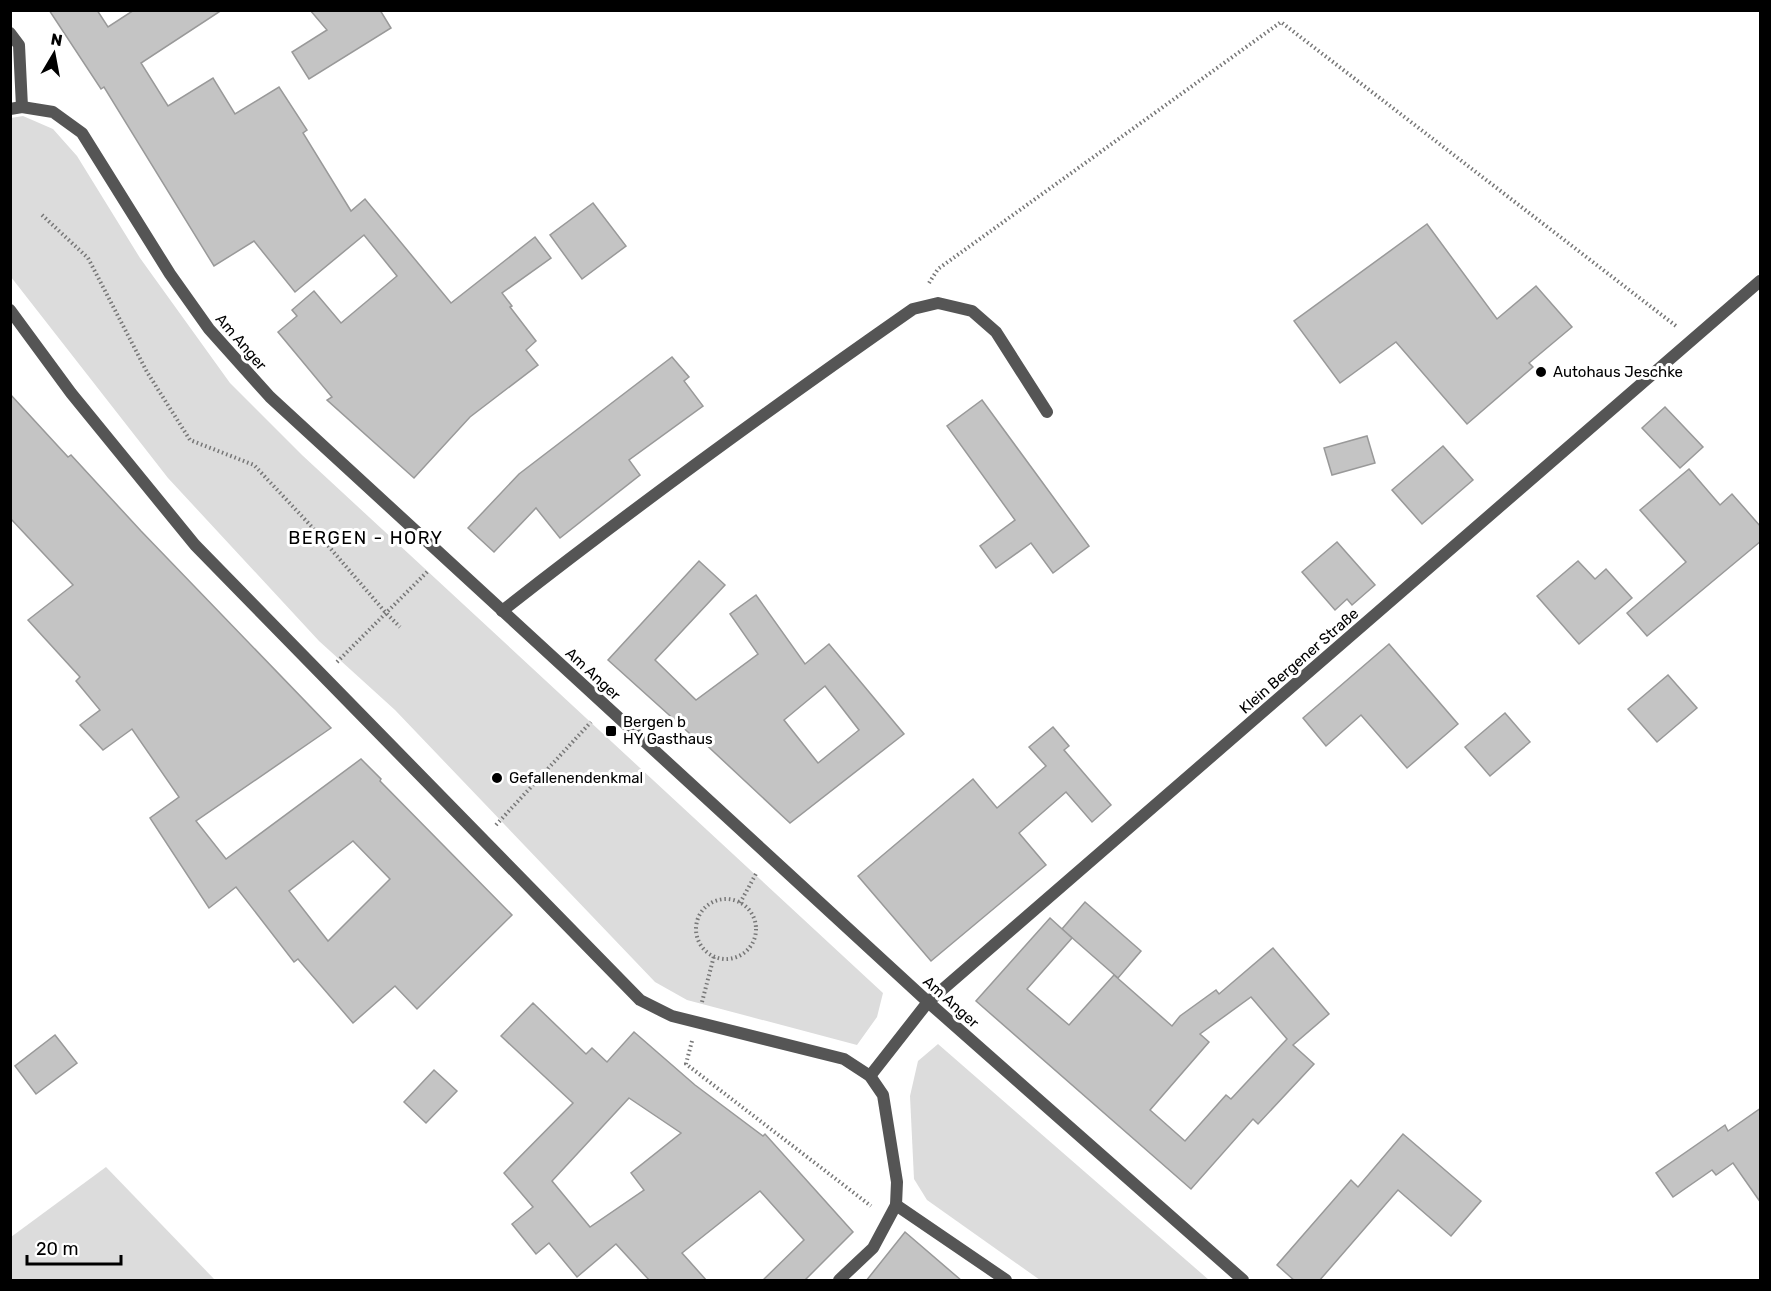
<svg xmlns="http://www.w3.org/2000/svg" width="1771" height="1291" viewBox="0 0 1771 1291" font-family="Rubik,sans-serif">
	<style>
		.green { fill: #dcdcdc }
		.building { fill: #c4c4c4; stroke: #999; stroke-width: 1.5; fill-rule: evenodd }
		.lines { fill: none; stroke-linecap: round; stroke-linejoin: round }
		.path { stroke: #777; stroke-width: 4; stroke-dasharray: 1.5 3; stroke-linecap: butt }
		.service { stroke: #555; stroke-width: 12 }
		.minor { stroke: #555; stroke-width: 12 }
		.poi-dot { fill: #000; stroke: #fff; stroke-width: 2 }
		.labels { text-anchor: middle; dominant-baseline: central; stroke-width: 6; stroke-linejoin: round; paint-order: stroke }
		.street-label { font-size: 15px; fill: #000; stroke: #fff }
		.poi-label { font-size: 15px; fill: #000; stroke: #fff; text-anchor: start }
		.quarter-label { font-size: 18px; letter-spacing: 1.5px; fill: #000; stroke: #fff }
	</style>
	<rect width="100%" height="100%" fill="#fff"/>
	<!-- green -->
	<g class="green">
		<polygon points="23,116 53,129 77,156 140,258 230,383 302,455 883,993 877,1017 857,1045 687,1000 655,982 395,710 319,641 168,478 11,277 11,118"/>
		<polygon points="938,1044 1209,1280 1040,1280 927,1200 914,1179 910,1096 918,1061"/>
		<polygon points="106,1167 215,1280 11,1280 11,1237"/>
	</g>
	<!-- building -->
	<g class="building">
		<polygon points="49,10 97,10 108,27 134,10 222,10 141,63 168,106 213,78 235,114 279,87 307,130 303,133 351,211 365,199 451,303 535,237 551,258 502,293 512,306 510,307 536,341 526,350 538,365 470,417 414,478 327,400 332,397 278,332 297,316 292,310 314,291 341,323 397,276 364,235 295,292 254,241 214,266 104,87 101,89"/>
		<polygon points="310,10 380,10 391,28 309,79 292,52 327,30"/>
		<polygon points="593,203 626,246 582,279 550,235"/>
		<polygon points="1427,224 1497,319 1536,286 1572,327 1529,363 1533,367 1467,424 1396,342 1340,383 1294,321"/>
		<polygon points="672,357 689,377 684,381 703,406 629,460 640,475 560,538 536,508 494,552 468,528 519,474"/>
		<path d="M10,394L68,457L71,455L141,531L331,728L196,821L226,859L361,759L381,779L380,781L512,915L417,1009L395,986L353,1023L298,959L294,962L236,887L209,908L150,818L179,797L132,729L103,750L80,725L100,710L76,681L80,677L28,620L73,585L10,518ZM353,841L390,879L328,941L289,891Z"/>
		<polygon points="982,400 1089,546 1053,573 1031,543 996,568 980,546 1015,520 947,426"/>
		<polygon points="1665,407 1703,447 1680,468 1642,428"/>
		<polygon points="1367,436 1375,463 1332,475 1324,448"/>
		<polygon points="1443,446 1473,480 1422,524 1392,490"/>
		<polygon points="1689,469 1720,505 1732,494 1761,527 1761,541 1647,636 1627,613 1686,562 1640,510"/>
		<polygon points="1337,542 1375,585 1352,605 1347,599 1335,610 1302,572"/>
		<path d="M699,561L725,585L655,660L696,700L758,654L730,614L756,595L805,664L829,644L904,734L790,823L700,739L698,741L608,660ZM825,686L859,730L818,763L784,720Z"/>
		<polygon points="1578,561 1595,579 1606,569 1632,598 1579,644 1537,596"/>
		<polygon points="1389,644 1458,724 1407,768 1361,715 1326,746 1303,718"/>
		<polygon points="1668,675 1697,708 1657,742 1628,709"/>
		<polygon points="1505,713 1530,742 1490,776 1465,747"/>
		<polygon points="1053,727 1069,746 1064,750 1111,805 1092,822 1066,792 1019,833 1046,865 931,961 858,876 973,779 997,808 1046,766 1029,747"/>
		<polygon points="1085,902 1141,951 1118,978 1062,929"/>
		<path d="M1050,918L1072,938L1027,989L1069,1025L1114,975L1172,1026L1180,1016L1216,990L1219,994L1273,948L1329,1014L1293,1045L1314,1064L1258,1124L1253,1119L1191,1189L976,1001ZM1251,997L1287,1039L1231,1099L1226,1095L1185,1141L1150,1110L1209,1042L1200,1034Z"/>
		<path d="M533,1003L586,1054L592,1048L607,1062L634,1032L695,1085L763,1136L765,1134L853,1232L804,1281H762L804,1240L760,1191L682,1253L707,1281H650L616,1244L577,1277L549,1243L536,1254L512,1224L533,1207L504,1173L573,1103L501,1036ZM629,1098L681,1133L631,1173L644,1190L590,1227L552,1181Z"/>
		<polygon points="55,1035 77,1063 36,1094 15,1066"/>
		<polygon points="434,1070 457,1091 426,1123 404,1102"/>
		<polygon points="1761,1108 1761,1203 1733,1163 1716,1175 1712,1170 1673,1197 1656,1173 1725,1125 1728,1131"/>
		<polygon points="1403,1134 1481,1201 1451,1236 1398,1190 1319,1281 1295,1281 1277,1265 1351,1180 1358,1187"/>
		<polygon points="905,1232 962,1281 866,1281"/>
	</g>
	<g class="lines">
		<!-- path -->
		<g class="path">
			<polyline points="42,215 88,258 147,372 190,440 254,465 312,527 386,613 400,627"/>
			<polyline points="929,283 938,269 1281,22 1676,326"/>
			<polyline points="337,662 428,571"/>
			<polyline points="496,825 591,722"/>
			<circle cx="726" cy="929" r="30"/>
			<polyline points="740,903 757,872"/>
			<polyline points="702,1002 714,956"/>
			<polyline points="692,1041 686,1064 871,1206"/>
		</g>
		<!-- service -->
		<path class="service" d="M502,611C636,506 774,406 913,309L938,303L972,311L996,332L1047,412"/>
		<!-- minor -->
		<g class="minor">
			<polyline points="10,33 19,45 22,107"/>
			<polyline points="10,109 22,107 53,112 82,133 170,274 209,329 270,397 928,1002 1243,1280"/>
			<polyline points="10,310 71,393 195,545 640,1000 672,1016 844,1059 870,1076 883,1095 897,1182 896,1205 873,1248 839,1280"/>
			<polyline points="870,1076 928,1002 1760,281"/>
			<polyline points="896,1205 1006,1280"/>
		</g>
	</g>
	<!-- markers -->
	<g class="poi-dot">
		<circle cx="1541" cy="372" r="6"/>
		<rect x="605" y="725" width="12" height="12" rx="3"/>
		<circle cx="497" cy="778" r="6"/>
	</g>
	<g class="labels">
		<!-- street labels -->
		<g class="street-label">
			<text transform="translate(241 342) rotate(49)">Am Anger</text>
			<text transform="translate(1299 661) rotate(-41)">Klein Bergener Straße</text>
			<text transform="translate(593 674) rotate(43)">Am Anger</text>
			<text transform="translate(951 1002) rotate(42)">Am Anger</text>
		</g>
		<!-- poi labels -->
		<g class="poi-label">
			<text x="1553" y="372">Autohaus Jeschke</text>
			<text x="623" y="722">Bergen b<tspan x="623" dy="17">HY Gasthaus</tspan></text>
			<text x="509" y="778">Gefallenendenkmal</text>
		</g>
		<!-- quarter labels -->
		<g class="quarter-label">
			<text x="366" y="538">BERGEN - HORY</text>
		</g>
	</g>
	<!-- border -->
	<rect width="1771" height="1291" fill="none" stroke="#000000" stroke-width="24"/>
	<!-- north arrow -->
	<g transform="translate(54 54) rotate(10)" stroke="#ffffff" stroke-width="4.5" paint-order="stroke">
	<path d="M0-4.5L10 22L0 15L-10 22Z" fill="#000000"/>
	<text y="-9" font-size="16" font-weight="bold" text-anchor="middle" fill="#000000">N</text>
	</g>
	<!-- scale -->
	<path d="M27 1255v9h94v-9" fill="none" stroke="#000000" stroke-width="3"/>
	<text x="36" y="1255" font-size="18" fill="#000000" stroke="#ffffff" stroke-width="4.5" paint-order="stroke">20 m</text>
</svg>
